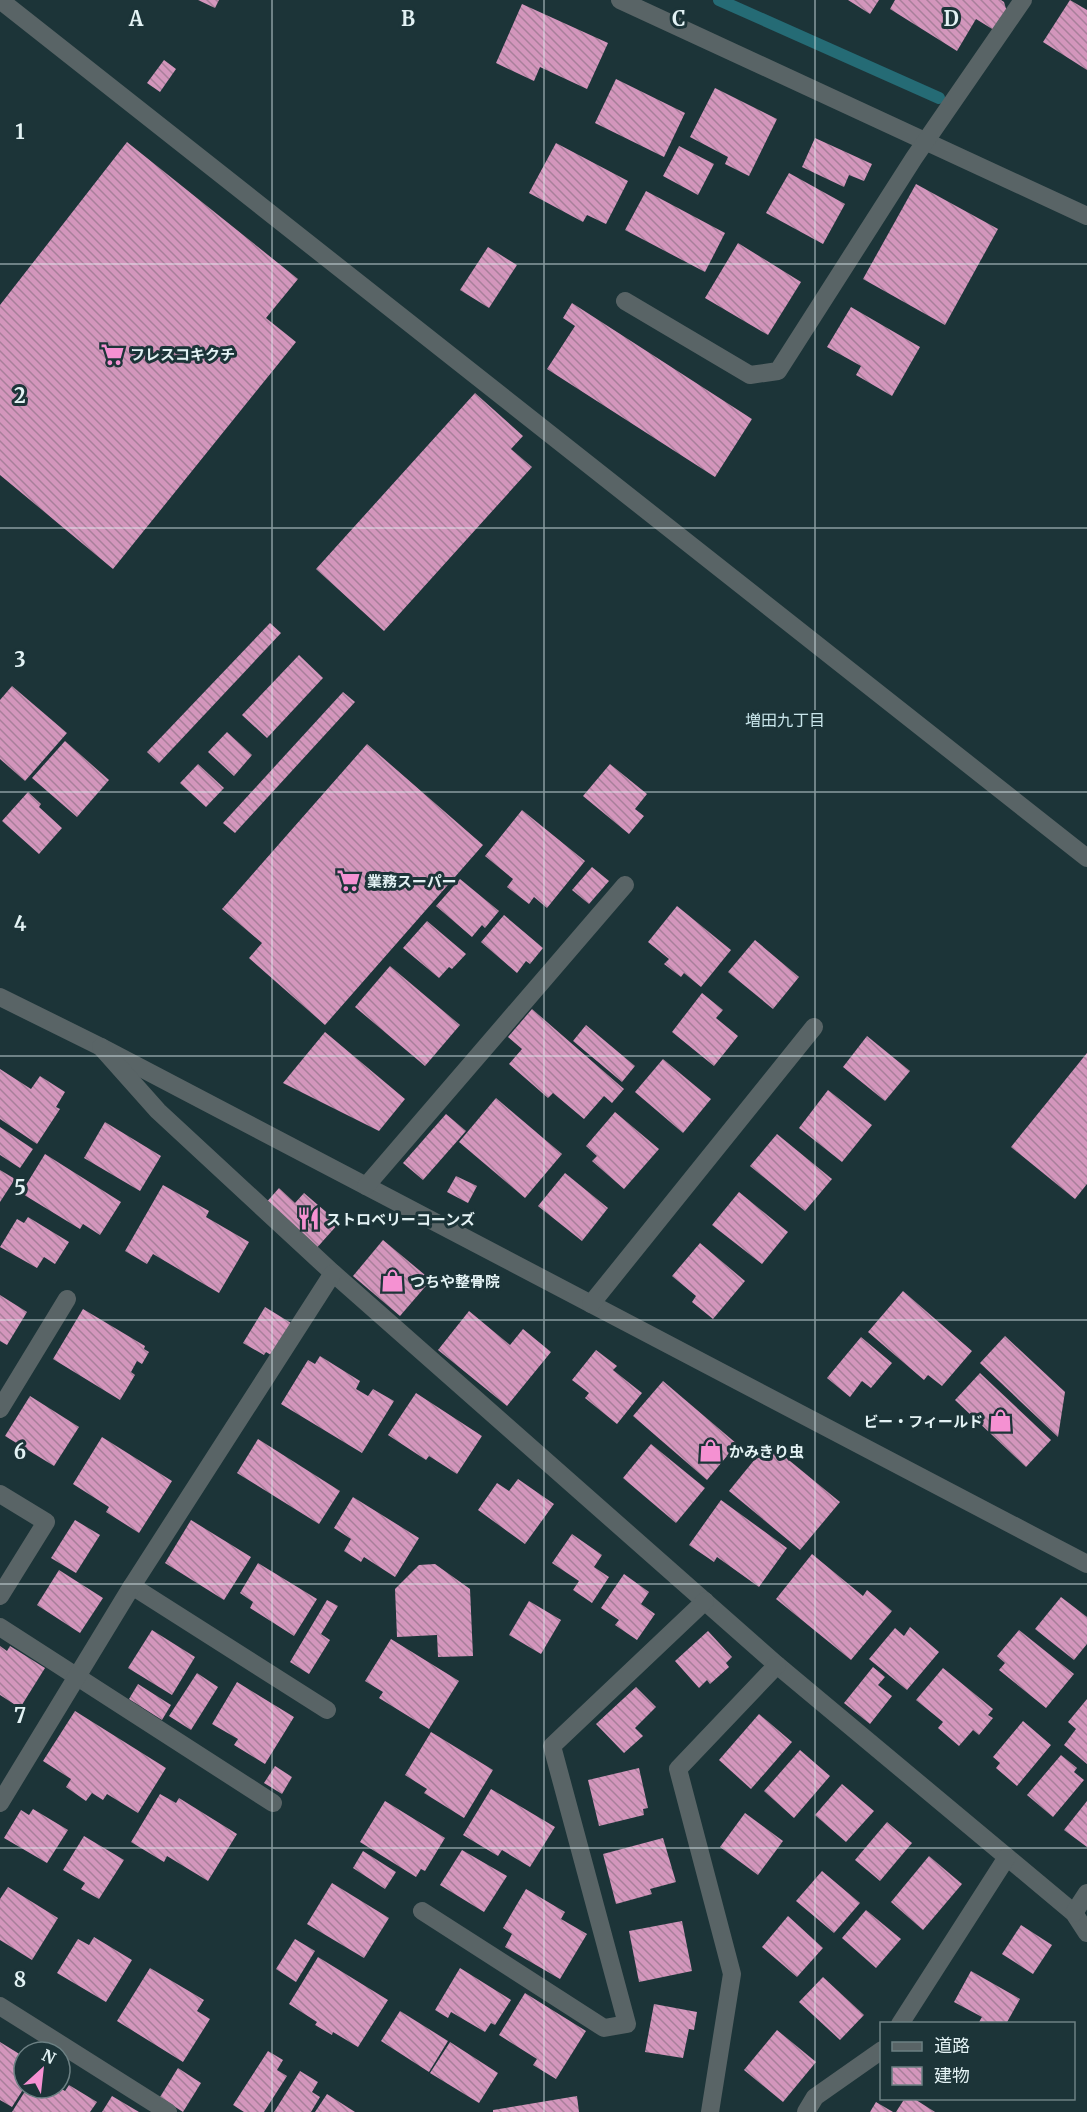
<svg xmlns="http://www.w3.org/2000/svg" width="1087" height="2112" viewBox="0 0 1087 2112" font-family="Merriweather,'Noto Sans JP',serif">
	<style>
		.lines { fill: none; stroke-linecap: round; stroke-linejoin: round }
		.stream { stroke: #256b75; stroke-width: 12 }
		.building { fill: url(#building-back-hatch) }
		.minor { stroke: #596466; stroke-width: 18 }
		.grid { fill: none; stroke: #e3f2f4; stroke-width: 1.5; stroke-opacity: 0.55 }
		.labels { text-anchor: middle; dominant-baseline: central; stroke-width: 6; stroke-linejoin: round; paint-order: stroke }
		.poi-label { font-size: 15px; font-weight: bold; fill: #e3f2f4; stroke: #1c3438; text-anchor: start }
		.neighbourhood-label { font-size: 16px; fill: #c8e5ea; stroke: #1c3438 }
		.grid-label { font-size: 20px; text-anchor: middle; font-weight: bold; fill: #e3f2f4; stroke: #1c3438; stroke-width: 6; stroke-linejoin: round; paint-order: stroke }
	</style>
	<defs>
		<pattern id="building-back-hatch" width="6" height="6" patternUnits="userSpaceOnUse" patternTransform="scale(1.5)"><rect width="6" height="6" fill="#d396bc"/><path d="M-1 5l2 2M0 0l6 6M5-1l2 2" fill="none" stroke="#a87f9a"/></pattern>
	</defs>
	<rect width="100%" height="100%" fill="#1c3438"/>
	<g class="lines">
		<!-- stream -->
		<polyline class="stream" points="719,0 939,98"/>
	</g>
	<!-- building -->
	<g class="building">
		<polygon points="198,0 219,0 215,8"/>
		<polygon points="848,0 879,0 870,14"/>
		<polygon points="895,0 1001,0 1004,2 1008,15 997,32 976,19 957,51 890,9"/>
		<polygon points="1070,0 1087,10 1087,70 1043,42"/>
		<polygon points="522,4 608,43 587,89 540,67 534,81 496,63"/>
		<polygon points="164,60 176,69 160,92 147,83"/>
		<polygon points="616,79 685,113 664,157 595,123"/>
		<polygon points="715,88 777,119 749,176 725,164 728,157 690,137"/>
		<polygon points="815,138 872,164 864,181 849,175 844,187 802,167"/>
		<polygon points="127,142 298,279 266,318 296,342 113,569 0,475 0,305"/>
		<polygon points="556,143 628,181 606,224 587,215 583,222 529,193"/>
		<polygon points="679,146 714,164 698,195 663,176"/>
		<polygon points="789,173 845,204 823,244 766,213"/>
		<polygon points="916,184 998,229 945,325 863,279"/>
		<polygon points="646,191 725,233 705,272 625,230"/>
		<polygon points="738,243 801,282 768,335 705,298"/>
		<polygon points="488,247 517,265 489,308 460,290"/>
		<polygon points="572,303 752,419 715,477 547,369 575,326 563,318"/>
		<polygon points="851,307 920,347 892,396 856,375 861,366 827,347"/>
		<polygon points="475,393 523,436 511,449 532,467 384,631 316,569"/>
		<polygon points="270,623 281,633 159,763 147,752"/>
		<polygon points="299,655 323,678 267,738 242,715"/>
		<polygon points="12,686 67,733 25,781 0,759 0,700"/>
		<polygon points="343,692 355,702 235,833 223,823"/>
		<polygon points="227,732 252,755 234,776 208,752"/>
		<polygon points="65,741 109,780 77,817 32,778"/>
		<polygon points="367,744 483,845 325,1025 249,958 262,943 222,909"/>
		<polygon points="198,764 224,788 206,807 180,783"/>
		<polygon points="610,764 647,794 635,809 644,816 629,834 583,796"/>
		<polygon points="28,792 41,804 39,807 62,828 39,854 2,821"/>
		<polygon points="522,810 585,861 547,908 534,897 529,904 507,887 513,879 485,856"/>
		<polygon points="592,867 609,881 589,904 572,890"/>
		<polygon points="460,879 499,911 485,928 482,925 472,937 436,906"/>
		<polygon points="677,906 731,950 701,987 684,973 681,977 664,964 669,959 648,942"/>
		<polygon points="504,915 543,948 530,964 526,961 517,973 481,942"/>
		<polygon points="427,921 466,954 452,969 449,967 439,978 403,948"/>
		<polygon points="755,940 799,977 773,1009 728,972"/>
		<polygon points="390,966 460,1025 425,1066 355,1007"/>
		<polygon points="702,993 723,1010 716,1018 738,1036 714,1066 672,1032"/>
		<polygon points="532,1009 624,1089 612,1103 604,1096 584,1119 553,1093 548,1098 509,1064 522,1049 508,1037"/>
		<polygon points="586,1025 635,1066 622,1082 573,1041"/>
		<polygon points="325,1032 405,1099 379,1131 283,1083"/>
		<polygon points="867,1036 910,1071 885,1101 843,1067"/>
		<polygon points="1087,1053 1087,1184 1075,1199 1011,1147"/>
		<polygon points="663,1059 711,1099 683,1133 635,1092"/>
		<polygon points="0,1069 31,1089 40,1076 65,1092 56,1107 60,1109 37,1144 0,1119"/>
		<polygon points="828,1090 872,1125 842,1162 799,1128"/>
		<polygon points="496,1098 562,1154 525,1198 459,1142"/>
		<polygon points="615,1112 659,1149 624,1189 592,1161 597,1156 586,1146"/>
		<polygon points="446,1114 466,1131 423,1180 403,1163"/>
		<polygon points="105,1122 161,1156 140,1191 84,1158"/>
		<polygon points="0,1127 33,1149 20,1168 0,1155"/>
		<polygon points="777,1134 832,1179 805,1211 750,1166"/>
		<polygon points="45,1154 121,1202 100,1235 83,1224 80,1229 21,1193"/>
		<polygon points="0,1170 15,1179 0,1202"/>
		<polygon points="565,1173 608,1208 582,1241 538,1206"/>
		<polygon points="456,1176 477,1186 468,1203 447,1192"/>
		<polygon points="163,1185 209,1211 206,1217 249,1242 219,1293 153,1254 147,1264 125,1251"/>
		<polygon points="279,1188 295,1203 304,1193 339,1223 314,1251 264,1205"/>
		<polygon points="739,1192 788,1232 762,1264 712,1225"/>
		<polygon points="28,1217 69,1242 55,1264 44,1257 37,1268 0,1247 17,1219 24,1223"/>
		<polygon points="383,1240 431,1280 400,1316 353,1276"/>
		<polygon points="700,1243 745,1281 713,1319 692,1302 696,1296 672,1276"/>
		<polygon points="903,1291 972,1351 942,1386 928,1375 924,1380 868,1332"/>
		<polygon points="0,1295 27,1312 7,1345 0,1341"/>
		<polygon points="265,1307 291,1323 271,1355 266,1352 264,1355 243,1343"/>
		<polygon points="83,1309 145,1346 144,1349 149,1352 142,1364 137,1361 131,1372 135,1375 120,1400 53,1359"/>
		<polygon points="469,1311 510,1345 523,1329 551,1352 507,1406 438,1350"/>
		<polygon points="1005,1336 1065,1392 1058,1437 980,1363"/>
		<polygon points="861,1337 892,1363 871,1388 862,1381 850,1397 827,1378"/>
		<polygon points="596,1350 617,1366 613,1370 642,1393 617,1424 585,1398 589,1393 572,1380"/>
		<polygon points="320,1356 360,1381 356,1389 368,1396 373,1389 394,1401 362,1453 281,1404 308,1360 315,1364"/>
		<polygon points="980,1373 1051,1440 1026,1467 955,1400"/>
		<polygon points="663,1381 737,1444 707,1480 633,1416"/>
		<polygon points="416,1393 482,1436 457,1474 429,1456 426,1460 388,1435"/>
		<polygon points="30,1396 79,1427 54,1466 5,1436"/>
		<polygon points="102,1437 172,1481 139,1533 106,1512 109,1507 73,1484"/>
		<polygon points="258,1439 340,1491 319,1524 237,1473"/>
		<polygon points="768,1443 840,1502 800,1550 729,1491"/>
		<polygon points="651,1444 705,1488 676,1523 623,1478"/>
		<polygon points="518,1479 554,1504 525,1544 478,1510 497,1483 509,1491"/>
		<polygon points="353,1497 419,1538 395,1577 364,1557 361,1562 344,1551 351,1539 334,1528"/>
		<polygon points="721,1500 787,1548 759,1587 717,1557 714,1562 689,1545"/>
		<polygon points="75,1520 100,1535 76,1573 51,1558"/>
		<polygon points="191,1520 251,1557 224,1600 165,1563"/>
		<polygon points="572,1534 602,1555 594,1567 609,1577 592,1603 573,1590 579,1581 552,1563"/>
		<polygon points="812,1554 863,1596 867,1590 892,1611 851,1660 776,1599"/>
		<polygon points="258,1563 317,1599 294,1636 250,1608 253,1602 240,1593"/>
		<polygon points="435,1564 470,1589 473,1656 438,1657 437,1635 397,1637 395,1589 419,1565"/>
		<polygon points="59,1570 103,1598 80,1633 37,1605"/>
		<polygon points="624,1574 649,1592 641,1604 655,1614 637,1640 615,1625 619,1620 601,1608"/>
		<polygon points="1061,1597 1087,1617 1087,1644 1074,1660 1035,1629"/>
		<polygon points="327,1600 338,1606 321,1634 330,1640 309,1674 290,1662"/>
		<polygon points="529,1601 561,1620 541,1654 509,1635"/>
		<polygon points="910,1627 939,1652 907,1690 869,1659 895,1628 904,1636"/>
		<polygon points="152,1630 195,1657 172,1695 128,1668"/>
		<polygon points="1019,1630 1074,1674 1046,1708 999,1670 1005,1663 997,1656"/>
		<polygon points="708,1631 732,1657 726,1663 729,1667 710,1684 707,1680 699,1688 675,1661"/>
		<polygon points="391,1639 459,1681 429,1729 379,1698 383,1692 365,1681"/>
		<polygon points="0,1646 7,1651 10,1646 45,1668 20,1708 0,1695"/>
		<polygon points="873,1667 885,1677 878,1685 892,1696 870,1724 844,1703"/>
		<polygon points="943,1668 993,1709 988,1715 993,1718 979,1735 973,1730 959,1746 938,1728 943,1722 916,1700"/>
		<polygon points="197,1673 218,1687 191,1730 169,1716"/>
		<polygon points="237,1682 294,1717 265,1764 234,1745 238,1739 212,1724"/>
		<polygon points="138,1684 171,1705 162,1720 129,1699"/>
		<polygon points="636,1687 656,1707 635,1728 643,1736 624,1753 596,1724"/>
		<polygon points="1087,1699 1087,1764 1064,1745 1076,1729 1068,1722"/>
		<polygon points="75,1711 166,1768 138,1813 107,1794 103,1800 92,1793 86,1801 66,1787 71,1779 43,1761"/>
		<polygon points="759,1714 792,1742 751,1789 719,1760"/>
		<polygon points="1023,1721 1051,1745 1017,1786 996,1768 1000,1763 993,1757"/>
		<polygon points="431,1732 493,1770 464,1818 424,1793 427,1789 405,1775"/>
		<polygon points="800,1750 830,1776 794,1818 764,1791"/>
		<polygon points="1061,1755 1077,1768 1074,1772 1084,1780 1053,1817 1027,1795"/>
		<polygon points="275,1766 292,1777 282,1794 264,1783"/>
		<polygon points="639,1768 648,1808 643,1809 644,1815 599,1826 588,1780"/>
		<polygon points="842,1784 874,1811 846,1842 815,1815"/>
		<polygon points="491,1789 555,1827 530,1867 502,1850 498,1856 463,1835"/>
		<polygon points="160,1794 176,1803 179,1798 237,1834 208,1881 167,1856 164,1862 131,1842"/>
		<polygon points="385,1801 445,1838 425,1871 421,1869 416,1877 360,1842"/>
		<polygon points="1087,1801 1087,1847 1064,1830"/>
		<polygon points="33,1809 68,1830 47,1863 4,1838 21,1810 29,1815"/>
		<polygon points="745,1813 783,1841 758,1875 720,1847"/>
		<polygon points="887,1822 912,1843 880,1881 855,1860"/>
		<polygon points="84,1836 124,1860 99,1899 81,1889 85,1883 63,1870"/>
		<polygon points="663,1838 676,1882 650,1889 652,1894 616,1904 603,1854"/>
		<polygon points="462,1850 507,1876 484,1912 440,1885"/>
		<polygon points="363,1851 396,1872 385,1889 353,1868"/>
		<polygon points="929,1856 962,1884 923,1930 891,1902"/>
		<polygon points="822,1871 860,1903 834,1933 796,1901"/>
		<polygon points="332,1883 389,1918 364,1958 307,1924"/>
		<polygon points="8,1887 58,1918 32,1960 0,1940 0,1899"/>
		<polygon points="526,1889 565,1912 561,1919 587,1934 560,1979 505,1947 512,1934 503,1928"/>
		<polygon points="866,1910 901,1939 876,1968 842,1938"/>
		<polygon points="788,1916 823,1948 797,1977 762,1947"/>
		<polygon points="682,1921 692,1971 639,1982 629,1931"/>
		<polygon points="1021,1925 1052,1945 1033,1974 1002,1954"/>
		<polygon points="94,1937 132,1960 106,2002 57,1973 78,1939 89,1945"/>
		<polygon points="295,1939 315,1951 296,1982 276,1969"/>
		<polygon points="318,1957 388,2000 358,2047 333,2032 332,2035 315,2025 317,2022 289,2004"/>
		<polygon points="150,1968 204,2000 197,2011 210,2019 183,2062 117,2021"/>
		<polygon points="460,1968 511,2000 495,2025 491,2023 485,2032 451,2012 448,2018 435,2010"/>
		<polygon points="971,1971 1020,1999 1006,2024 981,2024 979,2022 982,2017 954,2002"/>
		<polygon points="823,1977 864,2015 840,2040 799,2002"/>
		<polygon points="525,1993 586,2031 556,2079 533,2065 537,2059 499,2035"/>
		<polygon points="654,2004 697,2012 694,2030 689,2029 683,2058 645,2052"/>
		<polygon points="400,2011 448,2041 429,2072 381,2041"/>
		<polygon points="777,2030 816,2062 783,2102 744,2070"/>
		<polygon points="0,2042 21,2055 24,2051 24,2088 12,2107 0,2100"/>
		<polygon points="450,2042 498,2073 479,2103 430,2073"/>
		<polygon points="268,2051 283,2060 277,2070 287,2076 264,2112 244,2112 233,2105"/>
		<polygon points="178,2068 201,2083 183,2112 160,2097"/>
		<polygon points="300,2071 318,2082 312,2092 320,2097 311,2112 274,2112"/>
		<polygon points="69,2085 97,2102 90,2112 12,2112 27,2088 60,2088 65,2091"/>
		<polygon points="327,2094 355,2112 315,2112"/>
		<polygon points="112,2096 139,2112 102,2112"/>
		<polygon points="577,2096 579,2112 493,2112 493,2110"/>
		<polygon points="905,2098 913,2098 935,2112 896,2112"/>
		<polygon points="876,2102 893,2112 870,2112"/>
	</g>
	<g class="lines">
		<!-- minor -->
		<g class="minor">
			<polyline points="0,0 1087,858"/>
			<polyline points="620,0 1087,216"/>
			<polyline points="625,301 750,375 778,371 914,158 1023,0"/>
			<polyline points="0,997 101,1047 1087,1564"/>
			<polyline points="101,1047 158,1111 333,1273 777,1665 1074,1913 1087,1933"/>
			<polyline points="366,1186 625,885"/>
			<polyline points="591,1304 814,1027"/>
			<polyline points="0,1409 67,1299"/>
			<polyline points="0,1494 46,1522 0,1596"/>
			<polyline points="132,1586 327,1710"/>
			<polyline points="0,1627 273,1803"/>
			<polyline points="0,1803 132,1586 333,1273"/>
			<polyline points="422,1911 604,2028 627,2024 552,1746 705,1601"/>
			<polyline points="1074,1913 1087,1893"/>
			<polyline points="0,2006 168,2112"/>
			<polyline points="900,2024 1007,1857"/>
			<polyline points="710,2112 732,1974 678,1769 777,1665"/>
			<polyline points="806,2112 815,2097 882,2050"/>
		</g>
	</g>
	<!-- grid -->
	<path class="grid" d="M272,0V2112M544,0V2112M815,0V2112M0,264H1087M0,528H1087M0,792H1087M0,1056H1087M0,1320H1087M0,1584H1087M0,1848H1087"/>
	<!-- icons -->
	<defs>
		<symbol id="supermarket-bare" viewBox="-9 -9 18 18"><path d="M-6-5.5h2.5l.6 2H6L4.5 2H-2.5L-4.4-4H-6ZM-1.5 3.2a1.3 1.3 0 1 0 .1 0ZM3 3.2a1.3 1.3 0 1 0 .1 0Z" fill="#f591d2" stroke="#1c3438" stroke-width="2.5" paint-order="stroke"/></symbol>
		<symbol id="restaurant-bare" viewBox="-9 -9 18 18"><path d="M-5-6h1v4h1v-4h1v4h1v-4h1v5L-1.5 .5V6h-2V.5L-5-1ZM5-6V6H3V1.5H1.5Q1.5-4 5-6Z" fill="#f591d2" stroke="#1c3438" stroke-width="2.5" paint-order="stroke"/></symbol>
		<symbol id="shop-bare" viewBox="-9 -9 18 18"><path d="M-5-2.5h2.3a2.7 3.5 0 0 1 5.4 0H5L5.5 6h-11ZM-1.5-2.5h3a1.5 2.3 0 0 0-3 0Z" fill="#f591d2" stroke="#1c3438" stroke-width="2.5" paint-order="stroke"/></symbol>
	</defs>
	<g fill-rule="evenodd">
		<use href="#supermarket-bare" x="96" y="338" width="33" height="33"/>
		<use href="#supermarket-bare" x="332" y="864" width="33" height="33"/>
		<use href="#restaurant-bare" x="292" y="1202" width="33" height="33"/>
		<use href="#shop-bare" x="376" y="1264" width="33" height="33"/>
		<use href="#shop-bare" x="984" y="1404" width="33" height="33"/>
		<use href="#shop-bare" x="694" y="1434" width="33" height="33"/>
	</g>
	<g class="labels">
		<!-- poi labels -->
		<g class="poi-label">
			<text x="130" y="354">フレスコキクチ</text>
			<text x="367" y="881">業務スーパー</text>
			<text x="326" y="1219">ストロベリーコーンズ</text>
			<text x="410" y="1281">つちや整骨院</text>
			<text x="983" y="1421" text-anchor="end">ビー・フィールド</text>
			<text x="729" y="1451">かみきり虫</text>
		</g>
		<!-- neighbourhood labels -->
		<g class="neighbourhood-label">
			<text x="785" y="720">増田九丁目</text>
		</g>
	</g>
	<g class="grid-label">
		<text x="136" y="26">A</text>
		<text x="408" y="26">B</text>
		<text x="679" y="26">C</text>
		<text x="951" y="26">D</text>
		<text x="20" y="139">1</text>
		<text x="20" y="403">2</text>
		<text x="20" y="667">3</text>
		<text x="20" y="931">4</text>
		<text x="20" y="1195">5</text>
		<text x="20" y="1459">6</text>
		<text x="20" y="1723">7</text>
		<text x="20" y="1987">8</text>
	</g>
	<!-- legend -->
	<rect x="880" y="2022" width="195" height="78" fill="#1c3438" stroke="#6c8083" stroke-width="1.5"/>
	<rect x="892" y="2042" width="30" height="9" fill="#596466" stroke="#6c8083" stroke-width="1.5"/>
	<text x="934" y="2052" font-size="18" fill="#e3f2f4">道路</text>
	<rect x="892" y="2067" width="30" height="18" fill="url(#building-back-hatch)" stroke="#6c8083" stroke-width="1.5"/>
	<text x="934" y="2082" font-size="18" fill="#e3f2f4">建物</text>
	<!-- north arrow -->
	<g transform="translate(42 2070) rotate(27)"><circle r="28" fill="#1c3438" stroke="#6c8083" stroke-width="1.5"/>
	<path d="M0-4.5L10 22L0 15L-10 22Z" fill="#f591d2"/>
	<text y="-9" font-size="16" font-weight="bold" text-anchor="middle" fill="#e3f2f4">N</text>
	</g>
</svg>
